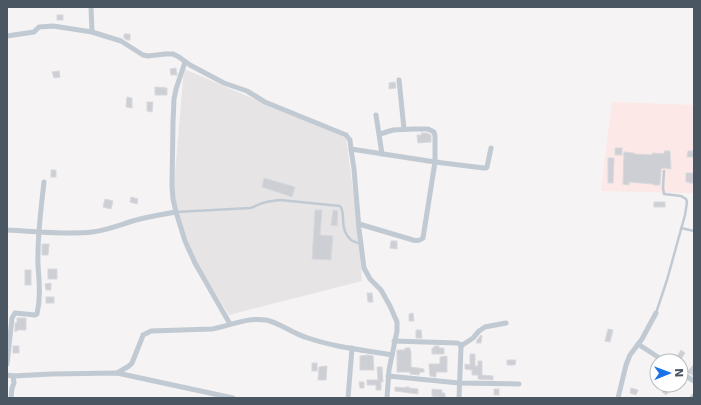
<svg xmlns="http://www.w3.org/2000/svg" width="701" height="405" viewBox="0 0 701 405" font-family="'DejaVu Sans',sans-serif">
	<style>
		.education { fill: #e6e4e5 }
		.medical { fill: #fce8e6 }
		.building { fill: #cdcfd5; stroke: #d7d9de }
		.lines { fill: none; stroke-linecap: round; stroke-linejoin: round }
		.lane { stroke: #c1cad2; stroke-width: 2.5 }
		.street { stroke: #c1cad2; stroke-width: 5 }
	</style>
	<rect width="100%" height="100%" fill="#f5f3f3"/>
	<!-- education -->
	<polygon class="education" points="184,69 346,138 358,227 362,281 229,315 191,253 173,196"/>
	<!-- medical -->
	<polygon class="medical" points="612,102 694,105 694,193 601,191"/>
	<!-- building -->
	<g class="building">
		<rect x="57" y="15" width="6" height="5"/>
		<polygon points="124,34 130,34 130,40 127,40 124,38"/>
		<polygon points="176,68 177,75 171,75 170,69"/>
		<polygon points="59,71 60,77 54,78 52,72"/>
		<polygon points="395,82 396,88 389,89 389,83"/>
		<polygon points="155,87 167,88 167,95 155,95"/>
		<polygon points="127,97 132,98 132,108 126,107"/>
		<polygon points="147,102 153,102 152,112 147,111"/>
		<polygon points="421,133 427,133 431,135 431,142 418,143 417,135 422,135"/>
		<rect x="615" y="148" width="7" height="7"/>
		<polygon points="664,151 670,151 671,169 664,168 661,169 660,185 654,185 653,184 629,182 629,185 623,184 624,152 634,153 634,154 652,155 652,153 664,154"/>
		<polygon points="688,151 694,151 694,157 687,157"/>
		<polygon points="608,158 614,158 613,183 608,183"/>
		<rect x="51" y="170" width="5" height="7"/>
		<polygon points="686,173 694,173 694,183 689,183 689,182 686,182"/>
		<polygon points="264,178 295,187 292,197 262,187"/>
		<polygon points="131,197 138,199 137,204 130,202"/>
		<polygon points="105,199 113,201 111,209 103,207"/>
		<rect x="654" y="202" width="11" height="5"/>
		<polygon points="315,210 322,210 320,235 333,236 331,260 312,259"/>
		<polygon points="333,210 338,211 337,226 331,225"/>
		<polygon points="391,241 397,241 397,249 390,248"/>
		<polygon points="42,244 49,244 48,255 42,255"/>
		<rect x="48" y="269" width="9" height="10"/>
		<rect x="25" y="270" width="6" height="15"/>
		<polygon points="51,283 51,290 46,290 45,284"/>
		<polygon points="367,293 372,293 373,302 368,302"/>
		<rect x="46" y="297" width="8" height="6"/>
		<polygon points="413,313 414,321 409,321 409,314"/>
		<polygon points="17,318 26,318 26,330 17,330 17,331 15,332 15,323 17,323"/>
		<polygon points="608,329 613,330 610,342 605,341"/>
		<polygon points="416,330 421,330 422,338 416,338"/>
		<polygon points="481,335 482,336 481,343 476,343 477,340"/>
		<rect x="13" y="346" width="6" height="7"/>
		<polygon points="434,346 439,346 439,348 444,348 444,354 432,354 432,348 434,348"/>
		<polygon points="405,348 410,348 410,351 411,351 411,367 424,369 424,372 420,372 419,375 410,374 410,372 397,372 397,350 405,350"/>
		<polygon points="681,350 685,353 680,361 674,361"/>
		<polygon points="470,354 475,354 475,366 478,366 478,361 482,361 482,375 493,376 493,380 478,379 478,375 472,375 472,370 465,369 465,364 470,365"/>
		<polygon points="368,355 373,356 374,370 360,370 360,356"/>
		<polygon points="447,356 447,372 436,372 436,377 430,376 429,364 440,364 440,357"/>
		<polygon points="507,360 516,360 515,365 507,365"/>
		<rect x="312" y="363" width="5" height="8"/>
		<polygon points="694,364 694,376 687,372"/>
		<polygon points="327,366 326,380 318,380 319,367"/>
		<polygon points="377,367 382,367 383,382 381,382 381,390 376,390 376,385 367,385 367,380 378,380"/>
		<polygon points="359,382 364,382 364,388 360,388"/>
		<polygon points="662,385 675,385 666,395 662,392 665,388"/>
		<polygon points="395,387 405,388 405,387 409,387 409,388 418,389 418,394 395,391"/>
		<polygon points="631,388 638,390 636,395 630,393"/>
		<polygon points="432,389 442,390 442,393 445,393 445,398 432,396"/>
		<rect x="494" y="389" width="5" height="6"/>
	</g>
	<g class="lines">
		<!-- lane -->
		<g class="lane">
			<path d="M176,212L250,208C255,207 258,204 263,203C268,201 274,201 280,200L340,206C343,210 343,214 343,219C343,226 345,235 351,240C354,242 358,243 361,244"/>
			<polyline points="681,228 694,231"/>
			<polyline points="656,313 667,280 685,215 687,202 686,199 681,196 664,194 663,188 664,171"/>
		</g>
		<!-- street -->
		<g class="street">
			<polyline points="91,7 92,32"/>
			<polyline points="7,36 34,32 39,27 53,26 92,32 121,41 143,55 148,56 165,54 173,54 179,57 190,65 224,83 247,91 265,102 346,135 350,140 351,149 354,169 359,229 364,268 370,279 381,290 390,306 397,322 397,331 389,370 387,398"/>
			<polyline points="185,62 176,89 174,99 173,122 172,186 173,199 176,212 185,241 195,263 230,324"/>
			<polyline points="399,80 404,129"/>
			<polyline points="376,115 382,154"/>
			<polyline points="351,149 435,162 484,168 486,168 487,167 491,148"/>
			<path d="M359,224L413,240C417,241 419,241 423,238L435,162V136L434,132L428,129H413L393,130L380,134"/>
			<path d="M7,230C35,231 64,235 92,232C109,230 124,223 140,219C152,216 164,214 176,212"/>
			<polyline points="394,341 457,343 460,344 461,347 459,398"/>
			<polyline points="638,344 664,361"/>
			<polyline points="461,346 473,338 479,331 485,327 506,323"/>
			<path d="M7,364L12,318L15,313L35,315L37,314C41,297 39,281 38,265C37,237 41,209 44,182"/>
			<path d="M117,373L129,366L132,363L142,338L143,335L151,331L212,329C229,326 247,317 266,320C278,322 292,333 305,337C333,347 363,350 392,355"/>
			<polyline points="681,373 694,381"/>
			<polyline points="7,375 13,376 14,383 12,388 11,398"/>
			<polyline points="13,376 51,374 117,373 233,398"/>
			<polyline points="388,376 459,383 519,384"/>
			<polyline points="348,398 352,348"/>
			<polyline points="618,398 626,365 630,355 642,339 656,313"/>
			<polyline points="692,398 694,396"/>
		</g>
	</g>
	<!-- border -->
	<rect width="701" height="405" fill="none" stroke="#4a5661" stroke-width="16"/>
	<!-- north arrow -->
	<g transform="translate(669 373) rotate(89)"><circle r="19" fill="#ffffff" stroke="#b7bbc0"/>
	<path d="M0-3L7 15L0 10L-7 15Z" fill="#1a73e8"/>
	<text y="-6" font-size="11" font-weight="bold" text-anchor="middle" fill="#4a5661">N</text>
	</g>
</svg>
